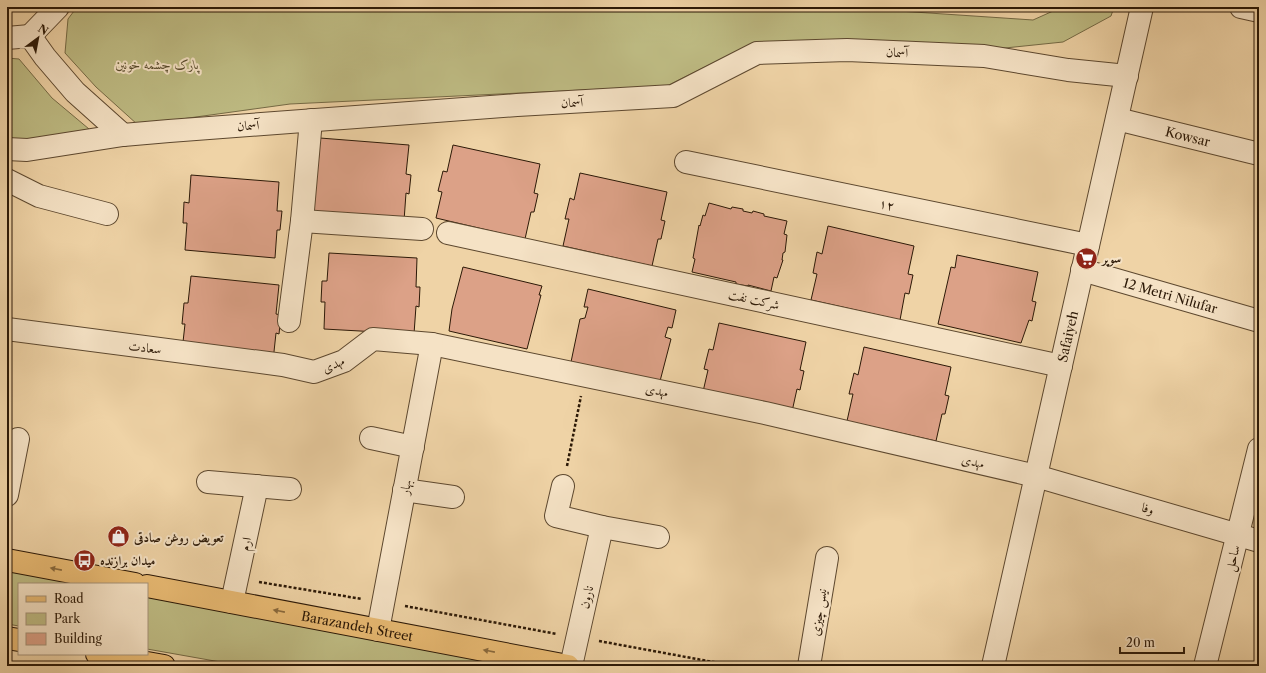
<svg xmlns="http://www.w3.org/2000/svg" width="1266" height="673" viewBox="0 0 1266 673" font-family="'Libre Caslon Text',Amiri,serif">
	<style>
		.green { fill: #bebb83; stroke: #756a45 }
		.building { fill: #dca187; stroke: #2c1907 }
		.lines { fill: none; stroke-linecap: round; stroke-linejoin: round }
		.minor-casing { stroke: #5d482f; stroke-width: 24 }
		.major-casing { stroke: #2c1907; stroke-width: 24 }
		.path { stroke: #2c1907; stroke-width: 2.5; stroke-dasharray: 3 2; stroke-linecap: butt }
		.minor { stroke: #f5e2c5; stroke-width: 22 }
		.major { stroke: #e8ba73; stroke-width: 22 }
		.oneway { fill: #8a6a3d }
		.labels { text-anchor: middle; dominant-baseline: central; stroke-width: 4; stroke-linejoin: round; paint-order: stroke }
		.street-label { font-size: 13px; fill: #2c1907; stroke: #f5e2c5 }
		.park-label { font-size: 13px; font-style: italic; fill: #584a2c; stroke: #f5e2c5 }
		.poi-label { font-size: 13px; font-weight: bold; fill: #2c1907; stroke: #f5e2c5; text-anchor: start }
	</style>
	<rect width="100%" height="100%" fill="#efd3a6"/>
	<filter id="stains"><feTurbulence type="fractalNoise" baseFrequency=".005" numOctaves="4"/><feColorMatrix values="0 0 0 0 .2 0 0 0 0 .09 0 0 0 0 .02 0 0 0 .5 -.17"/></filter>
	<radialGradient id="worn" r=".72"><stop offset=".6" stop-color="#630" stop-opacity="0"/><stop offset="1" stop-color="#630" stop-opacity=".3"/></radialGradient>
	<!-- green -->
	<g class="green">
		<polygon points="77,7 883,7 899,11 1033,20 1062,7 1114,7 1111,16 1063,42 1005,48 755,42 667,86 290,104 138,125 96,87 65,53 68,19"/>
		<path d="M7,58L19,59L52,98L89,129C62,135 35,140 7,139Z"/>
		<polygon points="7,571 77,584 19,584 19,626 7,624"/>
		<polygon points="147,597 522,666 243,666 147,649"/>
	</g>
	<!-- building -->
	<g class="building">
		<polygon points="320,138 409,145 406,174 411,175 409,194 406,193 404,221 314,213 314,165 318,166"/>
		<polygon points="453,145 540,164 534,193 538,194 534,212 531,212 525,239 436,218 442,192 438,191 443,171 447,172"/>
		<polygon points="580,173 667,192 661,220 665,221 661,239 658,239 652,266 563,246 569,219 565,219 570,198 574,200"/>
		<polygon points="191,175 279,182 277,211 282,211 280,230 277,230 275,258 185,250 187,223 183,223 184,202 189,203"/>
		<polygon points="709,203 731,209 732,207 743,209 743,211 752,213 753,211 764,214 764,216 787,221 784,234 787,235 785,252 783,253 782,260 783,260 777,278 774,277 771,291 748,285 748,286 736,284 736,282 692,272 695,259 693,258 699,225 700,226 703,215 705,216"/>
		<polygon points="828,226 914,246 908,274 913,275 909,294 905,293 900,320 811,300 817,274 813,273 817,252 822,254"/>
		<polygon points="329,253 417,258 416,287 420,287 419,307 416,306 414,334 324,329 325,302 321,302 322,281 327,281"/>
		<polygon points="957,255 1038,272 1032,301 1036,302 1032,321 1029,320 1021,343 938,324 951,267 955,268"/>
		<polygon points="463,267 542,286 539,295 541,295 527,349 449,331 452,309"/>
		<polygon points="191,276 279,285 276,314 281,315 279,334 276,333 273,361 182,351 185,324 182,324 184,303 188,303"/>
		<polygon points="588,289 676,310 672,328 668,327 665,337 671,339 659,385 571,362 580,319 585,318 588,307 584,307"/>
		<polygon points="719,323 806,342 800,370 804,371 800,390 797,389 791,416 702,396 708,370 704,369 709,349 713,350"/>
		<polygon points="864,347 951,367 945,395 949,396 945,414 942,414 936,441 847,421 853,394 849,394 854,373 858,375"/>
	</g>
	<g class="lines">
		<defs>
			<g id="minor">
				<polyline points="1241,7 1259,11"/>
				<polyline points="30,36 45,57 75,92 123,135"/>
				<polyline points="30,36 58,7"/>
				<polyline points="7,38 30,36"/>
				<path id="s1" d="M1117,119L1259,154"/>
				<polyline points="7,149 27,150 123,135 169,131 517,105 673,96 757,53 847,50 984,56 1068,70 1127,76"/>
				<polyline points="686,162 1088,245"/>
				<polyline points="7,180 39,196 107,214"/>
				<polyline points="302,221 422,229"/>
				<polyline points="448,233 1061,366"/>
				<path id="s2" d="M1082,270L1259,321"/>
				<polyline points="289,321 302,221 311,120"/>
				<polyline points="7,329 283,365 314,372 344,361 373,339 432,344 765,413 1036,476 1259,541"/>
				<polyline points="371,438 413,447"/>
				<polyline points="208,482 290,489"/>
				<polyline points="563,486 556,516 602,527 658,537"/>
				<polyline points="404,490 453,497"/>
				<polyline points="7,495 18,439"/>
				<polyline points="232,602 257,486"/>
				<polyline points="378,630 432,344"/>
				<polyline points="571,666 602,527"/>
				<polyline points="809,666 827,558"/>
				<path id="s3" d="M993,666L1142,7"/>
				<polyline points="1205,666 1259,449"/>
			</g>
			<g id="major">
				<polyline points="7,560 135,584"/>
				<path id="s4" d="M147,586L568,666"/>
				<polyline points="7,638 19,640"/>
				<polyline points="97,654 164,666"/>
			</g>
		</defs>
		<!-- minor casing -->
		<use href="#minor" class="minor-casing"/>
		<!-- major casing -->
		<use href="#major" class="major-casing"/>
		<!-- path -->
		<g class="path">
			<polyline points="567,466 581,396"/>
			<polyline points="259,582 362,599"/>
			<polyline points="405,606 557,634"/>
			<polyline points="599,641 735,666"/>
		</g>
		<!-- minor -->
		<use href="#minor" class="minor"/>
		<!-- major -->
		<use href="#major" class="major"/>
	</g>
	<!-- one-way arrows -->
	<defs><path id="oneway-solid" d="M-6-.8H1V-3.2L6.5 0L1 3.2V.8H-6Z"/></defs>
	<g class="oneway">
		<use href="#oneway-solid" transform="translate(56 569) rotate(-169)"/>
		<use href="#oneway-solid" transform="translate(279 611) rotate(-169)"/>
		<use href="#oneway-solid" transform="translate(489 651) rotate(-169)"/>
	</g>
	<!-- icons -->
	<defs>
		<symbol id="supermarket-disc" viewBox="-11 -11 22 22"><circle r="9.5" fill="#8f2418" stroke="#f5e2c5"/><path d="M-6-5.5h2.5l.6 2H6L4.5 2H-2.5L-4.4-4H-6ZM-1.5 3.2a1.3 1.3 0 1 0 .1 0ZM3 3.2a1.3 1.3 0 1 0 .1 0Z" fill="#fff"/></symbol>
		<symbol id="shop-disc" viewBox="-11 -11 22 22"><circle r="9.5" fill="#8f2418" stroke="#f5e2c5"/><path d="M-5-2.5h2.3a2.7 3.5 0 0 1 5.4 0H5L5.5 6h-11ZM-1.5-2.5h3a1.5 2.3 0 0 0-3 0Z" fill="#fff"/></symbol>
		<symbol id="bus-disc" viewBox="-11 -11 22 22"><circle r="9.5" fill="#8f2418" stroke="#f5e2c5"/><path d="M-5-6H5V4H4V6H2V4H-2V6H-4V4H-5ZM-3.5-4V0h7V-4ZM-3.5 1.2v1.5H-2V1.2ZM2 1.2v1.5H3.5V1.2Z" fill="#fff"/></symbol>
	</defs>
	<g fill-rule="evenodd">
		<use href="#supermarket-disc" x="1074" y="246" width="25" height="25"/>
		<use href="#shop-disc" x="106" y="524" width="25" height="25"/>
		<use href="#bus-disc" x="72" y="548" width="25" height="25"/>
	</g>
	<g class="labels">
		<!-- street labels -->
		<g class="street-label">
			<text transform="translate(897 52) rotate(2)">آسمان</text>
			<text transform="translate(572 102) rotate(-3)">آسمان</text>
			<text transform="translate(248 125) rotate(-4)">آسمان</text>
			<text stroke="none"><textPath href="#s1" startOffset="73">Kowsar</textPath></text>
			<text transform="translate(887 204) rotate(12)">۱۲</text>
			<text stroke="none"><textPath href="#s2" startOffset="92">12 Metri Nilufar</textPath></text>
			<text transform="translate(754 299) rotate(12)">شرکت نفت</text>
			<text stroke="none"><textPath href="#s3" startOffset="338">Safaiyeh</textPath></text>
			<text transform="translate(145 347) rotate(7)">سعادت</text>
			<text transform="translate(333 364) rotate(-24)">مهدی</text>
			<text transform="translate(657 390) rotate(12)">مهدی</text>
			<text transform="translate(973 461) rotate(13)">مهدی</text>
			<text transform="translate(405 487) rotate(-79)">بهار</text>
			<text transform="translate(1148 508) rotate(16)">وفا</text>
			<text transform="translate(245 544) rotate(-78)">ارم</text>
			<text transform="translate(1232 558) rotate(-76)">ساحل</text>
			<text transform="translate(586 597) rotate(-77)">نارون</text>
			<text transform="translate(818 612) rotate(-81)">نیس چیزی</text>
			<text stroke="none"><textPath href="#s4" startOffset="214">Barazandeh Street</textPath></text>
		</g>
		<!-- park labels -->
		<g class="park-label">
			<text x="157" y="64">پارک چشمه خونین</text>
		</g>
		<!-- poi labels -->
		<g class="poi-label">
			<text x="1102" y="258">سوپر</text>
			<text x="134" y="537">تعویض روغن صادقی</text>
			<text x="100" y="560">میدان برازنده</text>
		</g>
	</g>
	<!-- margin -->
	<rect width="1266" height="673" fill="none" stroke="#efd3a6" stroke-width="24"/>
	<rect x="8" y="8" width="1250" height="657" fill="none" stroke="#2c1907" stroke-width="2"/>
	<rect x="12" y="12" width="1242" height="649" fill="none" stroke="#2c1907"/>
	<!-- legend -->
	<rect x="18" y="583" width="130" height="72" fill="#f5e2c5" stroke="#a59279"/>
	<rect x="26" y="596" width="20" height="6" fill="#e8ba73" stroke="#a59279"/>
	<text x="54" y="603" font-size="12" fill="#2c1907">Road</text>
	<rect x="26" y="613" width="20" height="12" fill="#bebb83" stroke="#a59279"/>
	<text x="54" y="623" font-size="12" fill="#2c1907">Park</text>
	<rect x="26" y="633" width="20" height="12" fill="#dca187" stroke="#a59279"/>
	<text x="54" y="643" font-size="12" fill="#2c1907">Building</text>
	<!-- north arrow -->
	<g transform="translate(38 38) rotate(32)" stroke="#f5e2c5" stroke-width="3" paint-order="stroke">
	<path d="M0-3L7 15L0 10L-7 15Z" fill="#2c1907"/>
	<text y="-6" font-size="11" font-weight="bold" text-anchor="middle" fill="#2c1907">N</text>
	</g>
	<!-- scale -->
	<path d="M1120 647v6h64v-6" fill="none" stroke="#2c1907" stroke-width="2"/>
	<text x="1126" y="647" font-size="12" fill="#2c1907" stroke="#f5e2c5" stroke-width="3" paint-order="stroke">20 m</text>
	<rect width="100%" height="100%" filter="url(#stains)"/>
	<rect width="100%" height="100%" fill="url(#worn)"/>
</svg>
